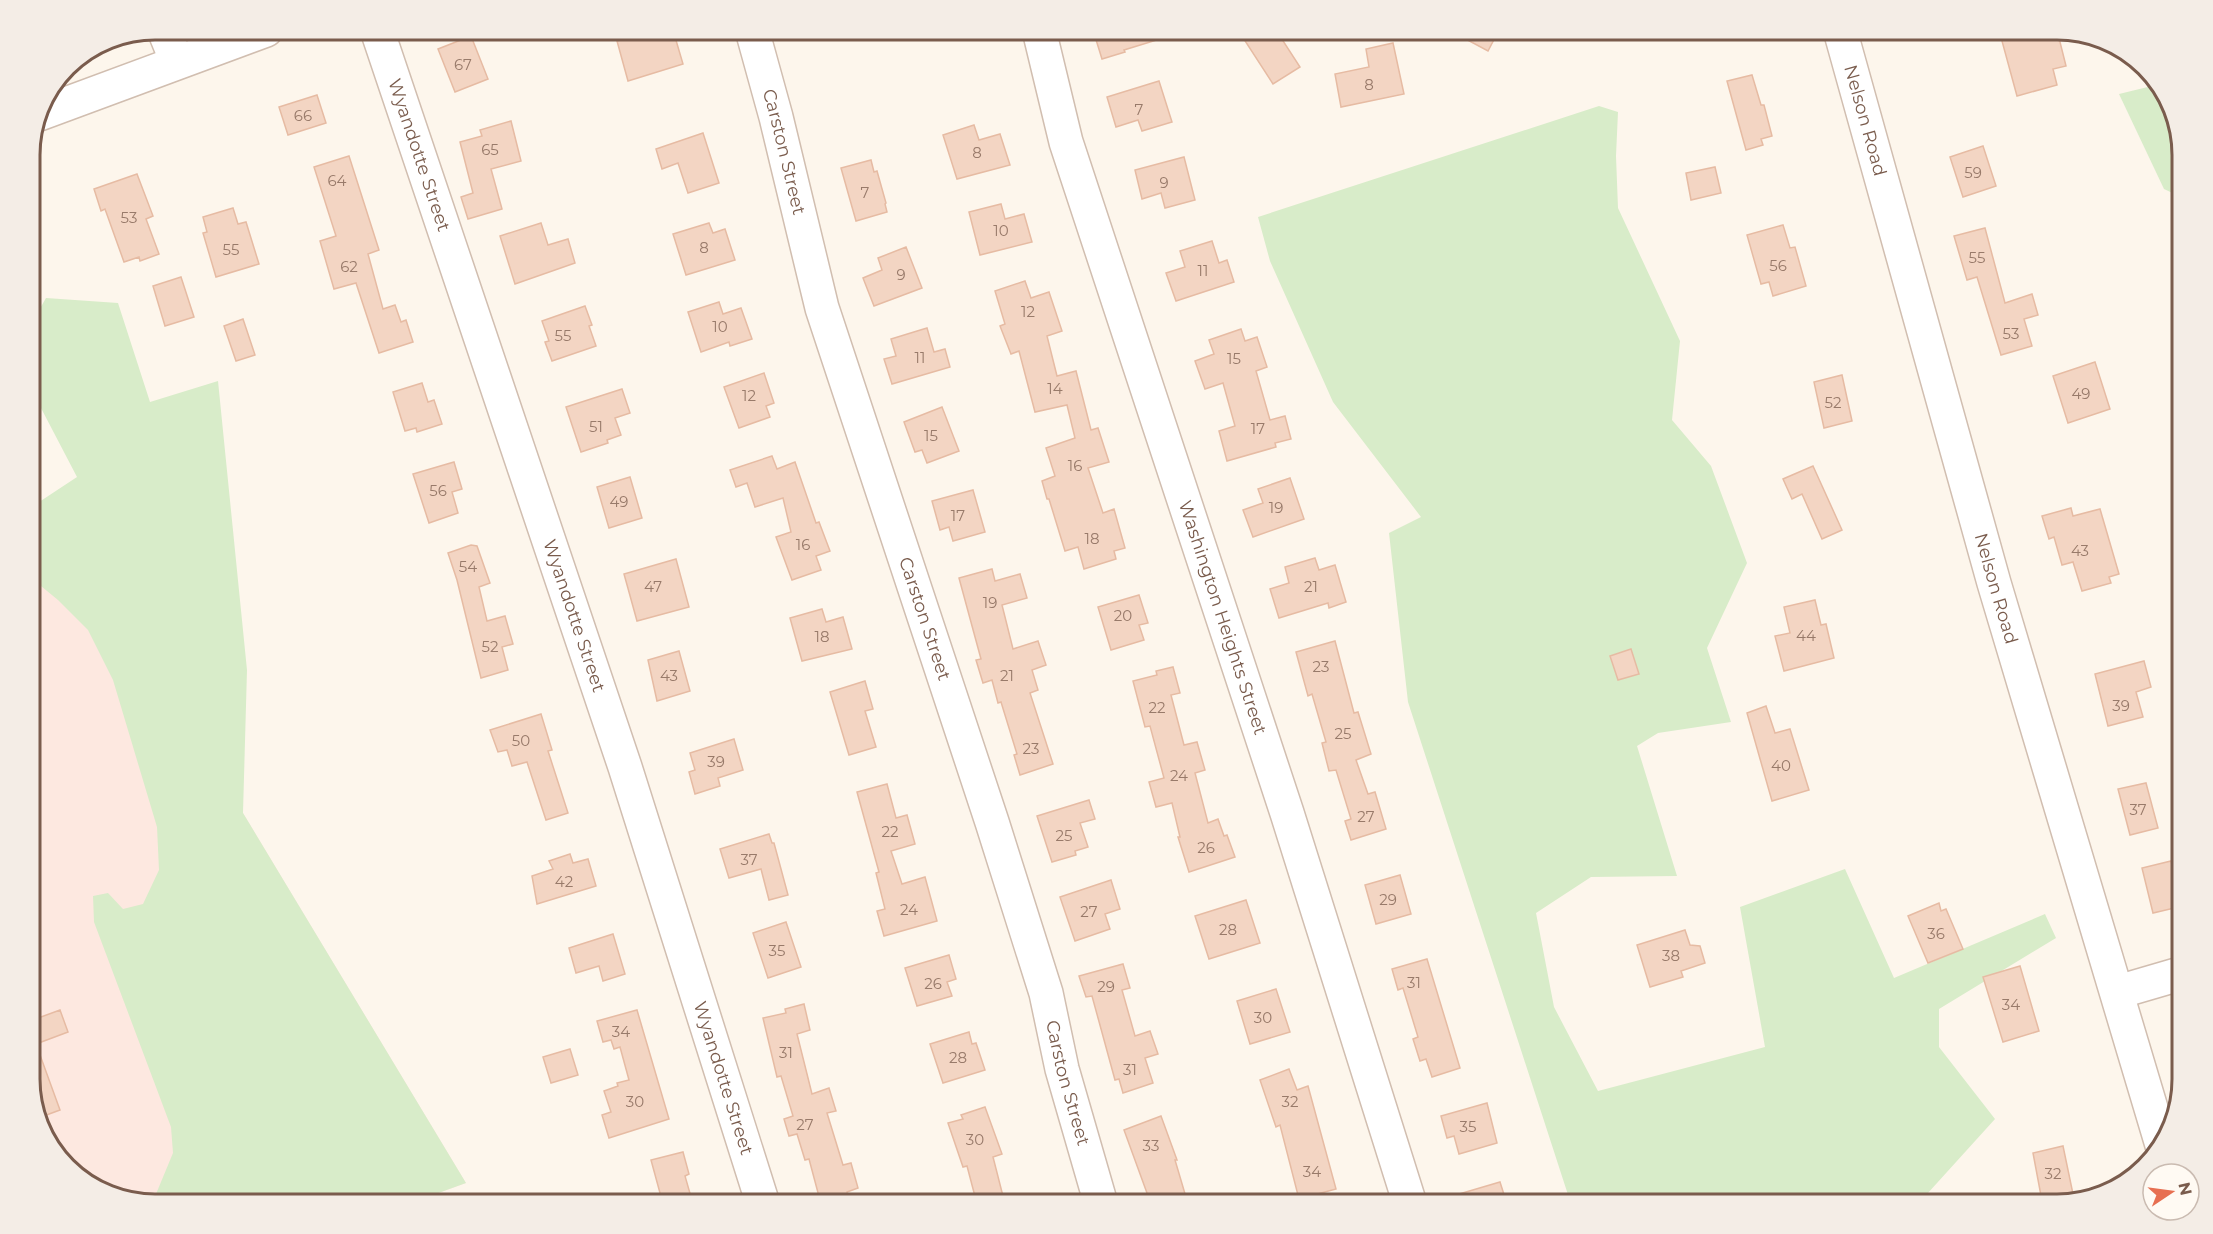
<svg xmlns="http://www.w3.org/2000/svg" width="2213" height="1234" viewBox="0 0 2213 1234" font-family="Montserrat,sans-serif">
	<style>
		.commercial { fill: #fde8e0 }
		.green { fill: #d8ecc9 }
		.building { fill: #f3d5c3; stroke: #e6bba3; stroke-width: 1.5 }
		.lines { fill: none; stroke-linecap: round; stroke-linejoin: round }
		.minor-casing { stroke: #d1beb0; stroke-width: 36 }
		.minor { stroke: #fff; stroke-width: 33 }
		.labels { text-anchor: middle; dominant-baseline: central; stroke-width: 4.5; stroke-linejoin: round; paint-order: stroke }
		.number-label { font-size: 15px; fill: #987a6a }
		.street-label { font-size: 18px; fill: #7a5c4d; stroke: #fffaf3 }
		.rim { fill: none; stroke: #7a5c4d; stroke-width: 3 }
	</style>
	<rect width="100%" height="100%" fill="#fdf6ec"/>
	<!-- commercial -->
	<polygon class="commercial" points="30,527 243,813 466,1183 408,1204 156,1204 93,1187 51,1148 30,1086"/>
	<!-- green -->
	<g class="green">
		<polygon points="2160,84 2183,148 2183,198 2164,189 2119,94"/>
		<polygon points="1599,106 1618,112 1616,156 1618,208 1680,341 1672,420 1711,466 1747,563 1707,648 1731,722 1658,733 1637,746 1677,876 1591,877 1536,913 1554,1007 1598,1091 1765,1047 1740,907 1845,869 1894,978 2045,914 2056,938 1939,1009 1939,1047 1995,1119 1918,1204 1571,1204 1408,702 1389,533 1421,517 1333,402 1270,261 1258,217"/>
		<polygon points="46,298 118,303 150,402 218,381 247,670 243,813 466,1183 408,1204 156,1204 143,1201 156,1194 173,1153 171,1127 94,922 93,896 108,893 123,909 143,904 159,870 157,827 113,680 88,630 58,600 30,577 30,508 77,477 30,387 30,326"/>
	</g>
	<!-- building -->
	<g class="building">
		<polygon points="654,30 673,30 683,64 628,81 617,41"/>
		<polygon points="1093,30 1173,30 1173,35 1124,50 1125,52 1102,59"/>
		<polygon points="1238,30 1276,30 1300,67 1273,84"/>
		<polygon points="1449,30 1499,30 1488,51"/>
		<polygon points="1999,30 2057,30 2066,66 2053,69 2057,85 2017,96"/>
		<polygon points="471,36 488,79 455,92 438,49"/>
		<polygon points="1393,43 1404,94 1341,107 1335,74 1369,67 1366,49"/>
		<polygon points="1752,75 1761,105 1764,105 1772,136 1761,139 1763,145 1746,150 1727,81"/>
		<polygon points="1159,81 1172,122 1142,131 1138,120 1116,127 1107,97"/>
		<polygon points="317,95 326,123 288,135 279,107"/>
		<polygon points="511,121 521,161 491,169 502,209 468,219 461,197 473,193 460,142 482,136 480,130"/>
		<polygon points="974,125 979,140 1000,134 1010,165 957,179 943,135"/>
		<polygon points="703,133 719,183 688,193 678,163 662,169 656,149"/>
		<polygon points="1983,146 1996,186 1963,197 1950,157"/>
		<polygon points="349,156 379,250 368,254 383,309 395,305 401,322 406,320 413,342 379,353 356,283 334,289 320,241 336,236 314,167"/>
		<polygon points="1184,157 1195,200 1165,208 1161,193 1142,199 1135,170"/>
		<polygon points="871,160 874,172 877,171 886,203 885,204 887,212 856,221 841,168"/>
		<polygon points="1715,167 1721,193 1691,200 1686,173"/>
		<polygon points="137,174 153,216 146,219 159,254 140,261 139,257 124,262 105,209 101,211 94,189"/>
		<polygon points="1001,204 1005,219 1024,214 1032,242 980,255 969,212"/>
		<polygon points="233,208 238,224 246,222 259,264 216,277 203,233 207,232 203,217"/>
		<polygon points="541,223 548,245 568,239 575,263 515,284 500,236"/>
		<polygon points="709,223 713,233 725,229 735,260 686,275 673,234"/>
		<polygon points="1783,225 1790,248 1795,247 1806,286 1773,296 1769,282 1761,284 1747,235"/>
		<polygon points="1985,228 2005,303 2032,294 2038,315 2024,319 2032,346 2001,355 1977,277 1967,280 1954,236"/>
		<polygon points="1212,241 1219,263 1227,260 1234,282 1176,301 1166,273 1185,267 1180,251"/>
		<polygon points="906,247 922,288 874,306 863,278 882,270 878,258"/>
		<polygon points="181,277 194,317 165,326 153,286"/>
		<polygon points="1025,281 1031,298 1049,292 1062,331 1047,336 1057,376 1076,371 1091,430 1098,428 1109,462 1088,468 1103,513 1114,509 1125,548 1114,551 1116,559 1084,569 1078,547 1065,551 1049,499 1047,499 1042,481 1055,476 1046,448 1075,438 1067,405 1035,412 1019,351 1011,354 1000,326 1005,324 995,291"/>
		<polygon points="719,302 723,314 741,308 752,339 730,346 729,342 701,352 688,312"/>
		<polygon points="585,306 592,325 589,326 596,346 552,361 545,342 549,341 542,321"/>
		<polygon points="243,319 255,355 236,361 224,326"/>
		<polygon points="927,328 934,352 945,349 950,367 892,384 884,359 896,356 891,339"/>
		<polygon points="1241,329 1245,341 1257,337 1267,367 1256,371 1270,420 1285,416 1291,439 1275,443 1276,447 1227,461 1219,431 1235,426 1223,383 1205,389 1195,361 1214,354 1209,340"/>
		<polygon points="2095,362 2110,409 2068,423 2053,376"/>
		<polygon points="764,373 774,403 766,406 770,417 739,428 724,387"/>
		<polygon points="1842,375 1852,421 1824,428 1814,382"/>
		<polygon points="422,383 428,402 434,400 442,424 417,432 416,428 405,431 393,392"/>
		<polygon points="622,389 630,413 615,418 621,435 607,440 608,443 581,452 566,407"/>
		<polygon points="942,407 959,451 927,463 922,450 915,452 904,422"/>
		<polygon points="772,456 777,469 795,462 816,523 819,522 830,551 816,556 821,570 792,580 776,537 791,532 783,498 755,507 747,483 736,487 730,470"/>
		<polygon points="454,462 462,489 452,492 458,513 429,523 413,474"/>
		<polygon points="1813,466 1842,530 1822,539 1802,494 1792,499 1783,479"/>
		<polygon points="630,477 642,518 609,528 597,487"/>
		<polygon points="1290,478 1304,519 1253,537 1243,510 1263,503 1258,489"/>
		<polygon points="973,490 985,532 953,541 949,527 940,530 932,501"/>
		<polygon points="2071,508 2073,516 2100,509 2119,574 2109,577 2111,583 2082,591 2073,562 2062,565 2054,537 2049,539 2042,516"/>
		<polygon points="471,545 477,546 490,583 479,587 487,621 505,616 513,644 502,647 508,670 481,678 457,580 448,553"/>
		<polygon points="1315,558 1319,570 1335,565 1346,602 1329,608 1328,603 1279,618 1270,589 1289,583 1285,567"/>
		<polygon points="676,559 689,607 637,621 624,574"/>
		<polygon points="992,569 995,581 1020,574 1027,598 1002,605 1013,649 1038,641 1046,665 1032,670 1038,690 1030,693 1053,764 1020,775 1014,755 1017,754 1001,702 998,703 992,680 983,683 976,660 981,659 959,578"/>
		<polygon points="1139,595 1148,623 1139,625 1144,640 1111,650 1098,607"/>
		<polygon points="1815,600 1821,625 1826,624 1834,658 1784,671 1775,636 1790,633 1784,607"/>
		<polygon points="822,609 826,622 843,617 852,649 802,661 790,618"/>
		<polygon points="1335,641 1354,713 1358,712 1371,754 1356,760 1368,794 1375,792 1386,829 1351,840 1345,821 1351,819 1336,770 1329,771 1322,743 1326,742 1312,694 1308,696 1296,652"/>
		<polygon points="1631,649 1639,674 1618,680 1610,656"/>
		<polygon points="679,651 690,691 657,701 648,660"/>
		<polygon points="2144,661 2151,687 2136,692 2143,717 2108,726 2095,674"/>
		<polygon points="1173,667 1180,693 1171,695 1184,745 1197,742 1205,770 1195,773 1208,823 1218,819 1224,836 1227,835 1235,857 1189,872 1178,837 1180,837 1172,803 1156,807 1149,782 1164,778 1150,726 1145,727 1133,681 1157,675 1156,671"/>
		<polygon points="865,681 873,709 865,711 876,747 849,755 830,692"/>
		<polygon points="1766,706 1775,733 1790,729 1809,790 1772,801 1747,713"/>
		<polygon points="541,714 552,750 548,751 568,813 546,820 527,762 512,766 507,750 498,752 490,730"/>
		<polygon points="734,739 743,770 718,778 720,786 695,794 689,772 695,770 690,753"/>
		<polygon points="2146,783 2158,828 2130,835 2118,789"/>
		<polygon points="887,784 896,818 907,815 915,844 891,851 902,884 925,877 937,921 884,936 877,911 885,909 876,873 879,872 857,792"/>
		<polygon points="1089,800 1095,819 1080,823 1088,847 1075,851 1076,855 1052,862 1037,816"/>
		<polygon points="769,834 772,843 774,843 788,895 769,900 761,869 729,878 720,849"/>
		<polygon points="570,854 573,863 588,859 596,886 537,904 532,876 553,869 549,861"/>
		<polygon points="2171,861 2178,889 2183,888 2183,906 2153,913 2142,868"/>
		<polygon points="1400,875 1411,914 1376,924 1365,885"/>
		<polygon points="1111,880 1120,909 1105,914 1110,929 1075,941 1060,897"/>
		<polygon points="1246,900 1260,943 1209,959 1195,916"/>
		<polygon points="1939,903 1941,911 1946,909 1963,949 1928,963 1908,916"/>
		<polygon points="786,922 801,967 768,978 753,933"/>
		<polygon points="1685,930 1690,945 1700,946 1705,963 1681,971 1683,977 1650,987 1637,945"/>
		<polygon points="613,934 625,974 603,981 599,966 576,973 569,948"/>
		<polygon points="949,955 956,979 947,982 952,996 917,1006 905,968"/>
		<polygon points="1427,959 1460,1068 1432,1077 1426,1059 1420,1061 1413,1039 1418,1037 1403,988 1398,990 1392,969"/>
		<polygon points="1123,964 1130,988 1122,990 1135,1036 1150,1031 1158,1054 1145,1058 1153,1083 1123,1093 1119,1079 1115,1080 1092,996 1086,997 1079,976"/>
		<polygon points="2020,966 2039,1031 2003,1042 1983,977"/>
		<polygon points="1276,989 1290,1032 1250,1044 1237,1001"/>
		<polygon points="804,1004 810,1030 797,1034 812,1094 829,1088 836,1111 827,1113 843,1165 851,1163 858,1188 847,1192 850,1204 821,1204 809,1159 805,1160 797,1134 789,1136 784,1119 793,1116 781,1076 777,1077 763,1018 786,1013 785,1009"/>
		<polygon points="60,1010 68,1032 36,1044 60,1110 41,1117 30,1086 30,1021"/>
		<polygon points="637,1010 669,1119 609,1138 602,1115 611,1112 604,1091 618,1086 617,1083 629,1080 620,1047 614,1049 611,1040 603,1042 597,1021"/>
		<polygon points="969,1032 972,1044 976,1043 985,1070 943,1083 930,1044"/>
		<polygon points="570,1049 578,1075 551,1083 543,1057"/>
		<polygon points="1289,1069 1297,1090 1308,1086 1336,1189 1299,1199 1280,1125 1276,1127 1260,1080"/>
		<polygon points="1487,1103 1497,1143 1459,1154 1454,1136 1447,1138 1441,1116"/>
		<polygon points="985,1107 1002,1154 993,1157 1005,1204 977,1204 967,1166 963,1167 948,1123 963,1119 961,1115"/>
		<polygon points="1161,1116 1177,1160 1175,1160 1188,1204 1151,1204 1124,1130"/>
		<polygon points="2063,1146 2073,1194 2042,1201 2033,1153"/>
		<polygon points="683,1152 689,1174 685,1176 693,1204 663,1204 651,1160"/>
		<polygon points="1500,1182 1507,1204 1442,1204 1442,1199"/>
	</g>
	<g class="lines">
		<defs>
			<g id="minor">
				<polyline points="164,30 177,62"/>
				<path id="s1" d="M377,30L625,767L763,1204"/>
				<path id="s2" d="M752,30L776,117L822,308L992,822L1046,993L1062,1069L1101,1204"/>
				<path id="s3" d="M1039,30L1066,142L1287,813L1410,1204"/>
				<path id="s4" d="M1840,30L1994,583L2162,1145"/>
				<polyline points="39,114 266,30"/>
				<polyline points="2118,992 2183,973"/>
			</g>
		</defs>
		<!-- minor casing -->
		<use href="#minor" class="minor-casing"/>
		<!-- minor -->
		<use href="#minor" class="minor"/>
	</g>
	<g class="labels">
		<!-- number labels -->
		<g class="number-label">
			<text x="463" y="64">67</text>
			<text x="1369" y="84">8</text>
			<text x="1139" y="109">7</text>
			<text x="303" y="115">66</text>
			<text x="490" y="149">65</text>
			<text x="977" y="152">8</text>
			<text x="1973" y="172">59</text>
			<text x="337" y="180">64</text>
			<text x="1164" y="182">9</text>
			<text x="865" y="192">7</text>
			<text x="129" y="217">53</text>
			<text x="1001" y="230">10</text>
			<text x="704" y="247">8</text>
			<text x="231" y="249">55</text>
			<text x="1977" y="257">55</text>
			<text x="1778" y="265">56</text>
			<text x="349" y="266">62</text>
			<text x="1203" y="270">11</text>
			<text x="901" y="274">9</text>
			<text x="1028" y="311">12</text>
			<text x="720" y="326">10</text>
			<text x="2011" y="333">53</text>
			<text x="563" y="335">55</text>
			<text x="920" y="357">11</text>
			<text x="1234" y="358">15</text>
			<text x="1055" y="388">14</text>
			<text x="2081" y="393">49</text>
			<text x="749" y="395">12</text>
			<text x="1833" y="402">52</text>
			<text x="596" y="426">51</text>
			<text x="1258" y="428">17</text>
			<text x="931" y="435">15</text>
			<text x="1075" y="465">16</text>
			<text x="438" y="490">56</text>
			<text x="619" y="501">49</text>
			<text x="1276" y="507">19</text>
			<text x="958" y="515">17</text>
			<text x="1092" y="538">18</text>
			<text x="803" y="544">16</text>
			<text x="2080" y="550">43</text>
			<text x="468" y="566">54</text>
			<text x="653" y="586">47</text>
			<text x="1311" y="586">21</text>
			<text x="990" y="602">19</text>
			<text x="1123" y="615">20</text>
			<text x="1806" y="635">44</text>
			<text x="822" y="636">18</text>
			<text x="490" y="646">52</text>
			<text x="1321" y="666">23</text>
			<text x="669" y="675">43</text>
			<text x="1007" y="675">21</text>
			<text x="2121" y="705">39</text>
			<text x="1157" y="707">22</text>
			<text x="1343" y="733">25</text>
			<text x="521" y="740">50</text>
			<text x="1031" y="748">23</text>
			<text x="716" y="761">39</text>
			<text x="1781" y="765">40</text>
			<text x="1179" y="775">24</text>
			<text x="2138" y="809">37</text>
			<text x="1366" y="816">27</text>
			<text x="890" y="831">22</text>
			<text x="1064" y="835">25</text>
			<text x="1206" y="847">26</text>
			<text x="749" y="859">37</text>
			<text x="564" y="881">42</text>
			<text x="1388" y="899">29</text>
			<text x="909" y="909">24</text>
			<text x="1089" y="911">27</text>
			<text x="1228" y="929">28</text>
			<text x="1936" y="933">36</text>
			<text x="777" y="950">35</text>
			<text x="1671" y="955">38</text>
			<text x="1414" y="982">31</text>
			<text x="933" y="983">26</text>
			<text x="1106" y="986">29</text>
			<text x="2011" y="1004">34</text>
			<text x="1263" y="1017">30</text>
			<text x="621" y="1031">34</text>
			<text x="786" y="1052">31</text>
			<text x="958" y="1057">28</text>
			<text x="1130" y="1069">31</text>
			<text x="635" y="1101">30</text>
			<text x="1290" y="1101">32</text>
			<text x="805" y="1124">27</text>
			<text x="1468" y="1126">35</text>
			<text x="975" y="1139">30</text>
			<text x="1151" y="1145">33</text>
			<text x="1312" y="1171">34</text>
			<text x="2053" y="1173">32</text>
		</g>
		<!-- street labels -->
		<g class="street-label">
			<text stroke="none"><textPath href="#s4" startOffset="94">Nelson Road</textPath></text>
			<text stroke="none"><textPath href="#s2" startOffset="126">Carston Street</textPath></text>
			<text stroke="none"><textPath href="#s1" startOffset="132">Wyandotte Street</textPath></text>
			<text stroke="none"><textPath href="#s4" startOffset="580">Nelson Road</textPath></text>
			<text stroke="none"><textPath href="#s1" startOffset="618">Wyandotte Street</textPath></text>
			<text stroke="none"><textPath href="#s2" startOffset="614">Carston Street</textPath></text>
			<text stroke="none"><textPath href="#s3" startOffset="616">Washington Heights Street</textPath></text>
			<text stroke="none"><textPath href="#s1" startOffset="1104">Wyandotte Street</textPath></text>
			<text stroke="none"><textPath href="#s2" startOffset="1100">Carston Street</textPath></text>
		</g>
	</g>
	<!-- crop -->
	<path d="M0 0H2213V1234H0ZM155 40H2057A115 115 0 0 1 2172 155V1079A115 115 0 0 1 2057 1194H155A115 115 0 0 1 40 1079V155A115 115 0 0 1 155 40Z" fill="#f4ede6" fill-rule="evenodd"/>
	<path class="rim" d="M155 40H2057A115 115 0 0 1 2172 155V1079A115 115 0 0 1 2057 1194H155A115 115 0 0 1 40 1079V155A115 115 0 0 1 155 40Z"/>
	<!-- north arrow -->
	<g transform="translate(2171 1192) rotate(77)"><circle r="28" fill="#fffaf3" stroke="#cabbb1" stroke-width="1.5"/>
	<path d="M0-4.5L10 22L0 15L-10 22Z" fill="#e76f51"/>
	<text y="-9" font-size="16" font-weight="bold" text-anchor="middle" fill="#7a5c4d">N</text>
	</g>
</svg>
